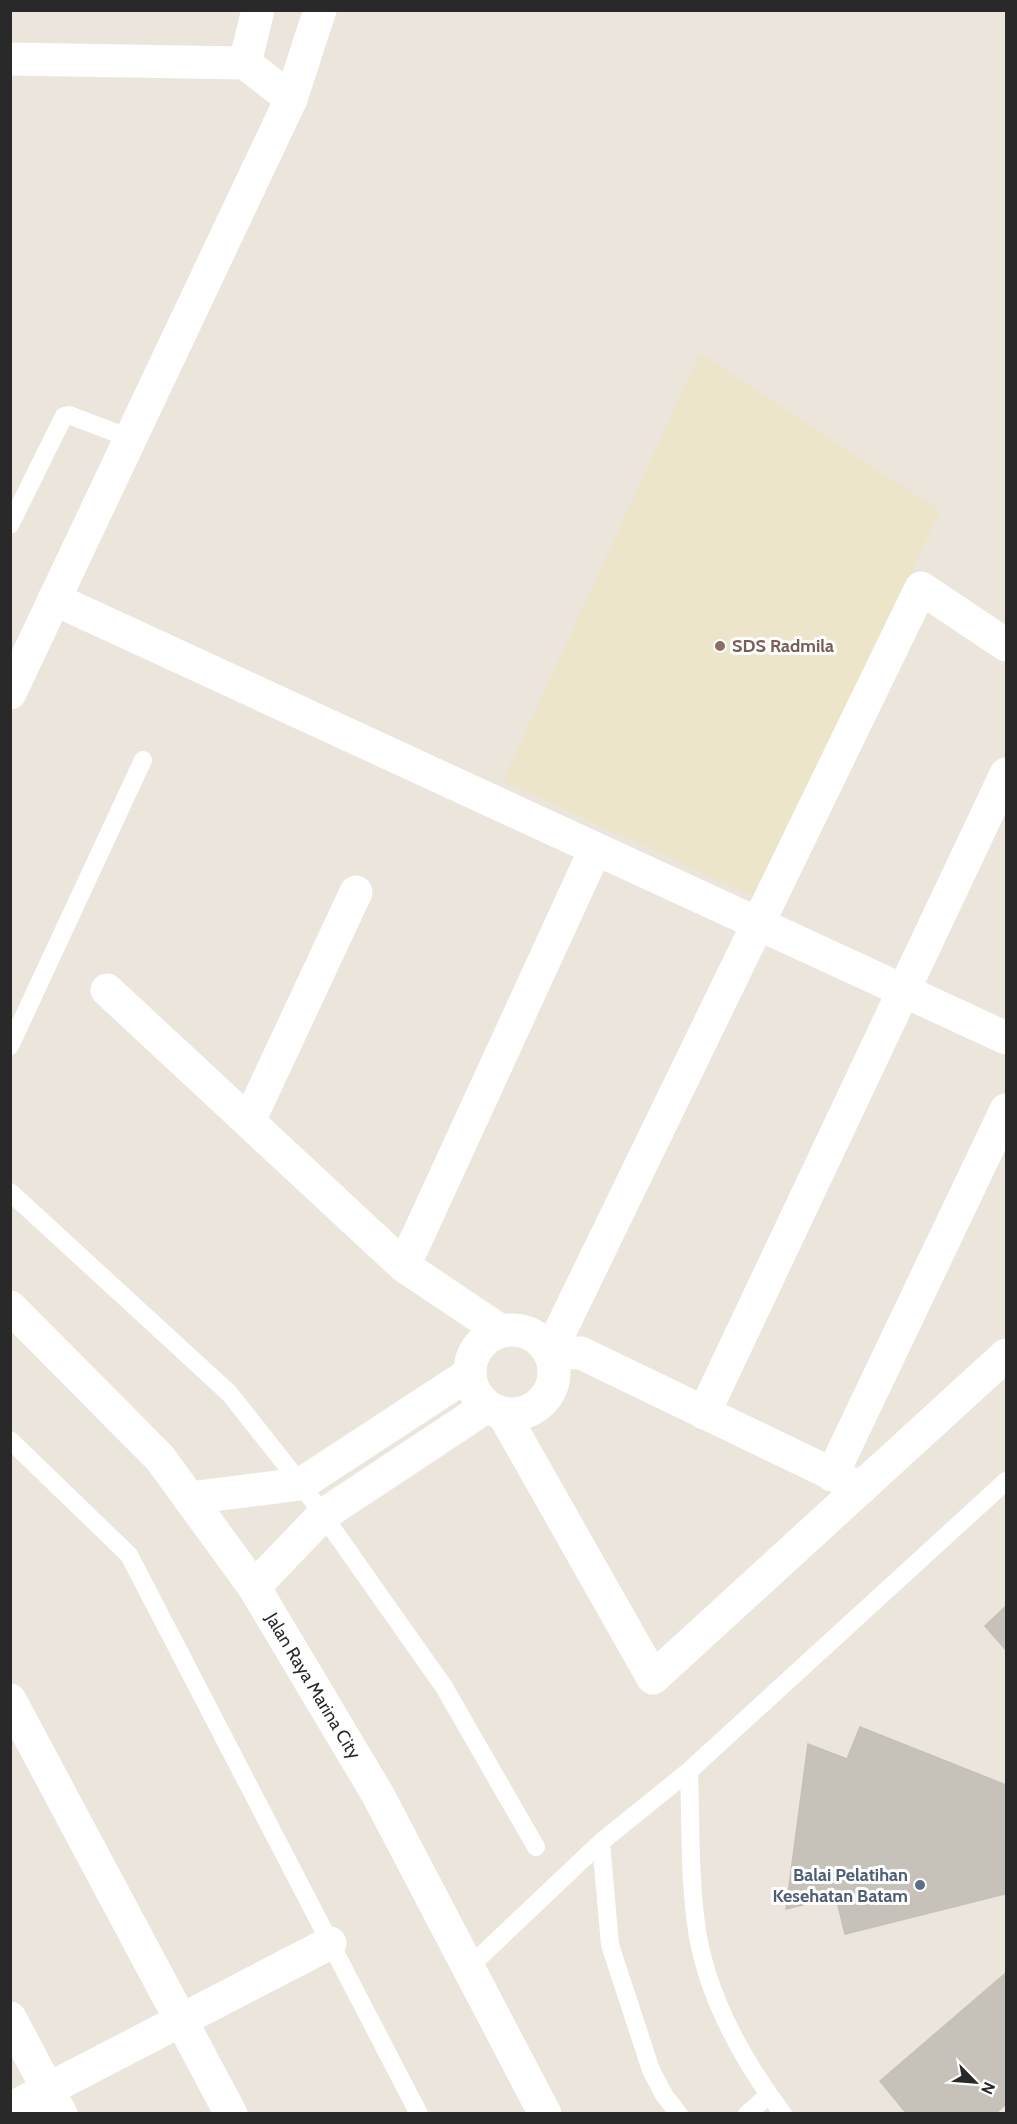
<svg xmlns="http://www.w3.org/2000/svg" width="1017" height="2124" viewBox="0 0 1017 2124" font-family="Cabin,sans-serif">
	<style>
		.education { fill: #ece5ca }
		.building { fill: #c6c2ba; stroke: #c6c1b4; stroke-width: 1.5 }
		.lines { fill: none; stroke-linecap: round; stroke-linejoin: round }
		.lane { stroke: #fff; stroke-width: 18 }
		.street { stroke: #fff; stroke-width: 33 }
		.secondary { stroke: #fff; stroke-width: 33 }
		.education-dot { fill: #8d6e63; stroke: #fff; stroke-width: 2 }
		.service-dot { fill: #5c6f8a; stroke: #fff; stroke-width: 2 }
		.labels { text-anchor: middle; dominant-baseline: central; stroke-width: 6; stroke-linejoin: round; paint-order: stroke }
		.education-label { font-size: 18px; font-weight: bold; fill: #785e54; stroke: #fff; text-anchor: start }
		.street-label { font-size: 18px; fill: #292929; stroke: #fff }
		.service-label { font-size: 18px; font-weight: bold; fill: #4e5e75; stroke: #fff; text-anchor: end }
	</style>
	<rect width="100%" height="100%" fill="#ebe5db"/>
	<!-- education -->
	<polygon class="education" points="700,353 940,511 757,898 503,781"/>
	<!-- building -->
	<g class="building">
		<polygon points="1006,1606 1006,1650 985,1626"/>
		<polygon points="860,1727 1006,1785 1005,1894 845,1934 836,1897 786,1909 808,1744 847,1759"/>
		<polygon points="1006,1973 1006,2104 995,2114 907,2114 880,2081"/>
	</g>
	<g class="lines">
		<!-- lane -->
		<g class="lane">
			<polyline points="10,525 64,416 69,415 132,439"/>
			<polyline points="10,1046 143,760"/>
			<polyline points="10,1192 229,1393 301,1484 444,1687 536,1847"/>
			<polyline points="10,1440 129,1555 419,2114"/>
			<path d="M689,1771C691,1826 689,1883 698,1937C710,2002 744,2062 783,2114"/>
			<polyline points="601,1842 610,1945 651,2070 664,2095 679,2114"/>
			<polyline points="467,1969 601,1842 689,1771 1006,1481"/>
			<polyline points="747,2114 769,2095"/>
		</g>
		<!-- street -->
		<g class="street">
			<polyline points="10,59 245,63 258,10"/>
			<polyline points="245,63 291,99"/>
			<polyline points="54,599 1006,1038"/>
			<polyline points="10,693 291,99 320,10"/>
			<polyline points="107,990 404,1266 501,1331"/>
			<polyline points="249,1121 356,892"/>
			<polyline points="404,1266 595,850"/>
			<circle cx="512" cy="1372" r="42"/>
			<polyline points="704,1413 1006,774"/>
			<polyline points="504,1415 653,1678 1006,1355"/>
			<polyline points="832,1475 1006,1110"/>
			<polyline points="861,1488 581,1353 550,1352 921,588 1006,645"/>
			<polyline points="189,1498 301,1484 469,1374"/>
			<polyline points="254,1587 323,1515 486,1407"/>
			<polyline points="10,1700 231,2114"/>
			<polyline points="10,2018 61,2114"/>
			<polyline points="10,2109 330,1943"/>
		</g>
		<!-- secondary -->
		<polyline class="secondary" points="10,1307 160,1458 254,1587 378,1795 545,2114"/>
	</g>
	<!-- markers -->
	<circle class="education-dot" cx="720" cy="646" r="6"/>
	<circle class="service-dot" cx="920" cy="1885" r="6"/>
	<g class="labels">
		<!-- education labels -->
		<g class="education-label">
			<text x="732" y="646">SDS Radmila</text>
		</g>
		<!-- street labels -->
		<g class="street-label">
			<text transform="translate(313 1686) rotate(59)">Jalan Raya Marina City</text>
		</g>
		<!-- service labels -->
		<g class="service-label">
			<text x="908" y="1875">Balai Pelatihan<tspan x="908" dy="21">Kesehatan Batam</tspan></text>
		</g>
	</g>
	<!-- border -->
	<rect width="1017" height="2124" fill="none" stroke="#292929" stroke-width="24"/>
	<!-- north arrow -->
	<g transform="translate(975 2082) rotate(115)" stroke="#ffffff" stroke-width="4.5" paint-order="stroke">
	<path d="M0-4.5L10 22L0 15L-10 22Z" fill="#292929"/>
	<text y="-9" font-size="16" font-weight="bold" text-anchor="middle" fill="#292929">N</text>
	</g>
</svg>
